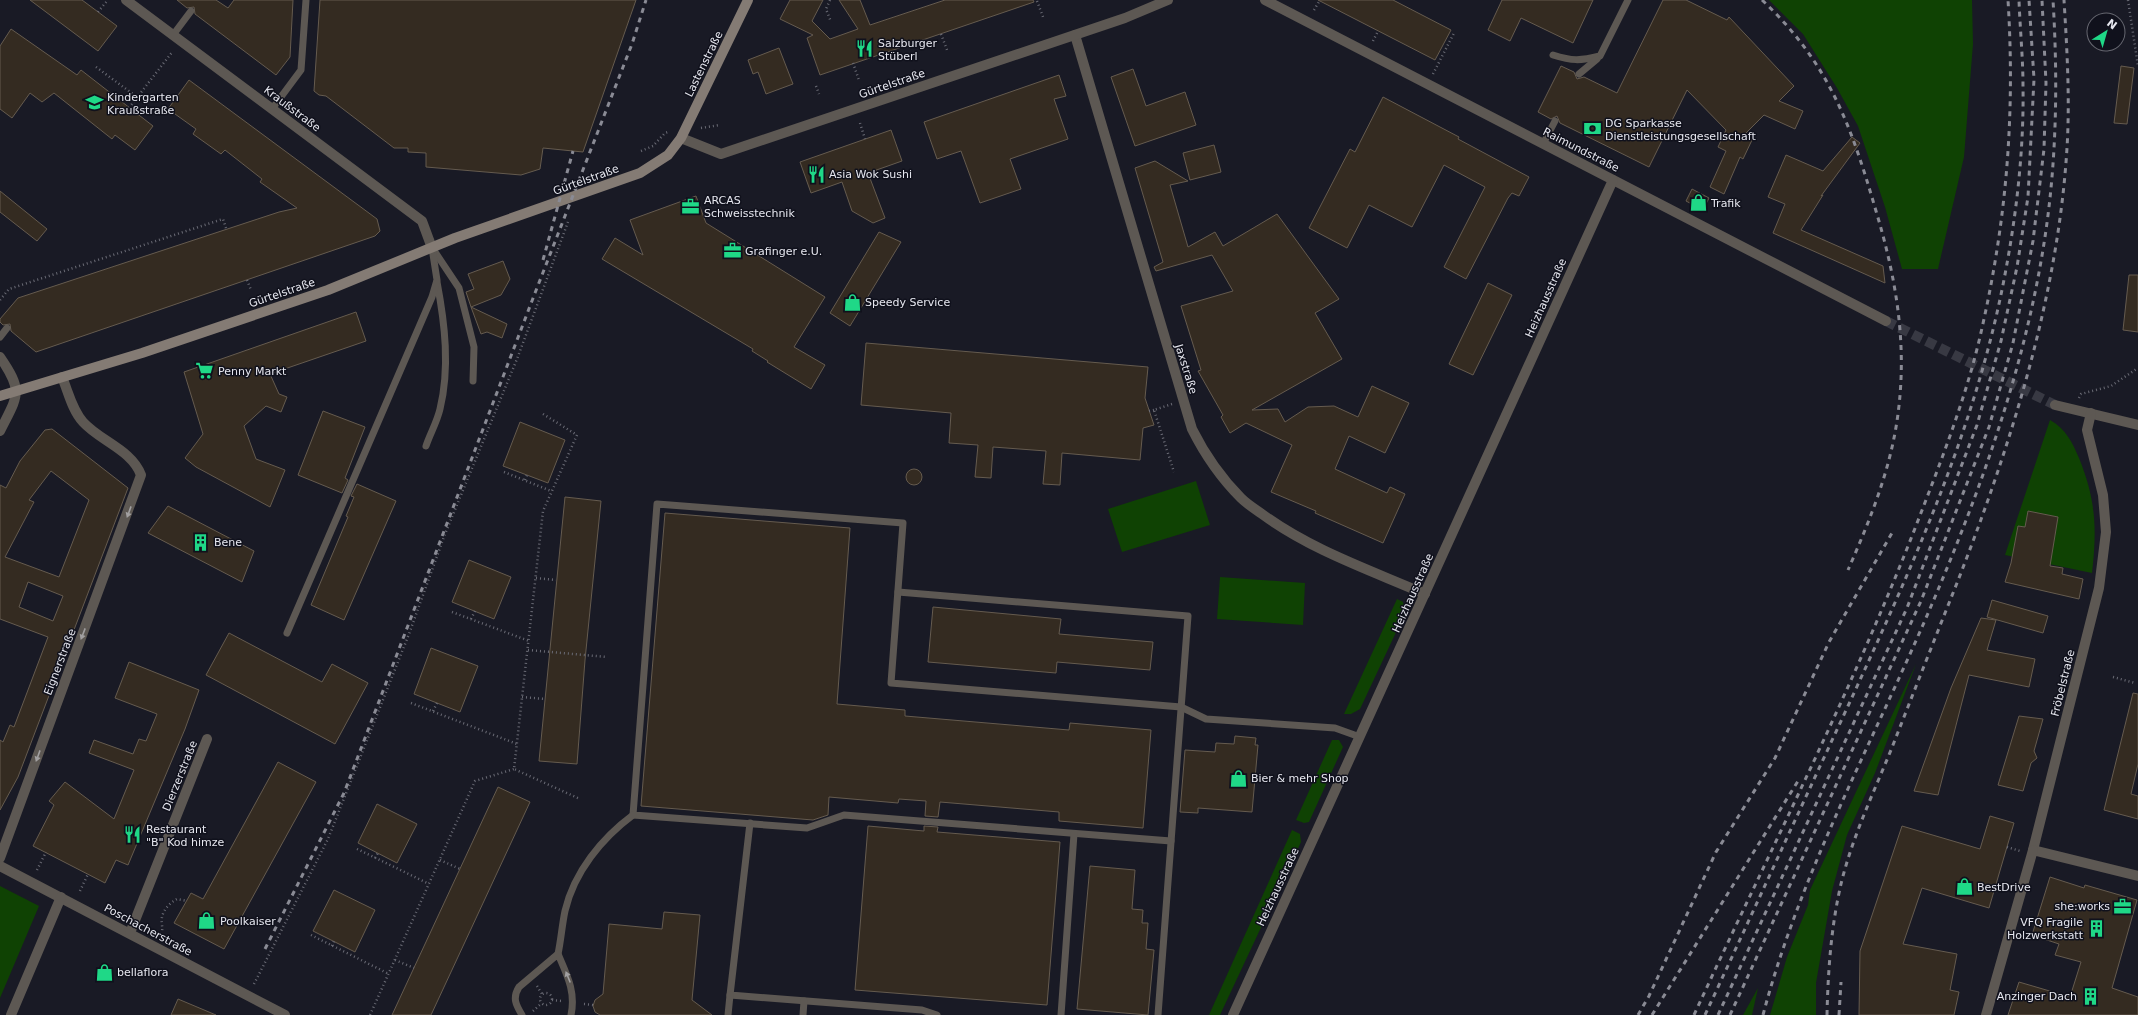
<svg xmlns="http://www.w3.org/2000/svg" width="2138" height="1015" viewBox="0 0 2138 1015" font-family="'DejaVu Sans',sans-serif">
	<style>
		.green { fill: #0f4203 }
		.building { fill: #342b21; stroke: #655b4f; fill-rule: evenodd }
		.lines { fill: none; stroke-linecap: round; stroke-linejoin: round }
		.street-tunnel { stroke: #383943; stroke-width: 10; stroke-dasharray: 10 5; stroke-linecap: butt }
		.path { stroke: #6a6b75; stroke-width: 2.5; stroke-dasharray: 1 3; stroke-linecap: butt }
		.lane { stroke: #5d5853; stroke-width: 7 }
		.street { stroke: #5d5853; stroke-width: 10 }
		.secondary { stroke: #847b74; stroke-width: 10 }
		.rail { stroke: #8a8b95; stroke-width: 3; stroke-dasharray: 5 5; stroke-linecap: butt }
		.oneway { fill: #a2a0a1 }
		.labels { text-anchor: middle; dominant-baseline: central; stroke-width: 3; stroke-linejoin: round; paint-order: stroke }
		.poi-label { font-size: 11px; fill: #e6e7ef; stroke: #10111c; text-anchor: start }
		.street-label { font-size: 11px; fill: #e6e7ef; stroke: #10111c }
	</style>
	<rect width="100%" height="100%" fill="#191a25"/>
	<!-- green -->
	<g class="green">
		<polygon points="1769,0 1972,0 1973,44 1964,157 1938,269 1902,269 1885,207 1858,126 1837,88 1803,34"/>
		<path d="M2050,420C2066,429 2072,442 2079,458C2096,500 2097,529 2092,573L2005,555Z"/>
		<polygon points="1196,481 1210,525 1122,552 1108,509"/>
		<polygon points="1220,577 1305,583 1303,625 1217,619"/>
		<polygon points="1397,599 1403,602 1405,613 1360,709 1351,714 1344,714"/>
		<polygon points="1916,664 1875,773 1847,835 1832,891 1816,983 1816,1015 1770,1015 1787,957 1808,905 1810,890"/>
		<polygon points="1332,740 1339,740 1343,747 1309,822 1304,823 1296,820"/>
		<polygon points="1292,830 1300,834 1301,842 1220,1015 1209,1015"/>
		<polygon points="0,886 39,906 0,998"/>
		<polygon points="1758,988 1752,1015 1743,1015"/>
	</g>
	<!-- building -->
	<g class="building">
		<polygon points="30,0 82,0 117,26 98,51"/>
		<polygon points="177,0 216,0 228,8 234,0 293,0 290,57 276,75 195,14 194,7 187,8"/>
		<polygon points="320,0 636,0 583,152 543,148 540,169 521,175 426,167 426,153 408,152 408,148 394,148 326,96 319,95 314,91"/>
		<polygon points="790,0 823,0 812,21 830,39 858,29 839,0 860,0 870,25 945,0 1033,0 1034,2 820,75 807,38 813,35 780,19"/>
		<polygon points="1318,0 1393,0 1451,30 1435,60"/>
		<polygon points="1502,0 1593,0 1573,43 1521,18 1510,41 1488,30"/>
		<polygon points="1663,0 1686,0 1727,20 1729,17 1794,86 1779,101 1803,111 1795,129 1764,115 1743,136 1752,140 1743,159 1740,157 1724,194 1710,187 1726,151 1718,147 1726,130 1687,90 1649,167 1560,123 1557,116 1551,119 1538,112 1561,66 1574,72 1577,79 1584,77 1617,93"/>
		<polygon points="11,29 77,75 81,70 153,126 135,150 115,135 112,139 54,93 42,102 30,93 12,118 0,109 0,46"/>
		<polygon points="779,48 793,84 766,94 758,72 753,74 748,60"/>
		<polygon points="2121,66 2134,68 2127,124 2114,123"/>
		<polygon points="1133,69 1146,106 1185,92 1196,125 1135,146 1111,77"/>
		<polygon points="1059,75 1066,96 1054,99 1068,139 1010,159 1021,189 980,203 961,151 937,159 924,122"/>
		<polygon points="189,80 377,219 380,231 375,236 36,352 11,331 10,324 3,325 0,322 0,319 18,298 279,212 297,208 260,182 262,179 225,150 221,154 193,134 196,129 168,109"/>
		<polygon points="1383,97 1459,137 1458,139 1529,177 1519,196 1512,193 1508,198 1466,279 1444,267 1485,187 1444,165 1412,227 1369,205 1347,248 1309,228 1350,149 1355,152"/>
		<polygon points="891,130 902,161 868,173 885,218 873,223 852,211 842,182 811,193 800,162"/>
		<polygon points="1852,137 1860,143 1821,196 1823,195 1801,230 1883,266 1885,283 1773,233 1785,204 1768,197 1786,155 1823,171"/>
		<polygon points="1214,145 1221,172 1190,180 1183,153"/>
		<polygon points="1155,161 1188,181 1170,185 1188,247 1215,232 1223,246 1277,214 1339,299 1315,313 1342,359 1252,410 1278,409 1285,422 1308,407 1334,406 1358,417 1372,386 1409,403 1385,453 1349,436 1335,469 1387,493 1390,487 1405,494 1383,543 1315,513 1316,511 1271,492 1292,445 1246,423 1230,433 1221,417 1223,415 1198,371 1201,370 1181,306 1233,291 1212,255 1156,271 1154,267 1163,262 1135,168"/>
		<polygon points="1692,189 1709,198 1703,210 1686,201"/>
		<polygon points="0,191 47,229 37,241 0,212"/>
		<polygon points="696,196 706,223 825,297 794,347 825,365 811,389 767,362 768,361 752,351 753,349 602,259 615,238 643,255 630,220"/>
		<polygon points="879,232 901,242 850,326 830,313"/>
		<polygon points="503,261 510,279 501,295 471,307 466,292 474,289 468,274"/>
		<polygon points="2129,275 2138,275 2138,332 2123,330"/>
		<polygon points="1488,283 1512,295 1473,375 1449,364"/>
		<polygon points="471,307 507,324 502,338 487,332 481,334"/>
		<polygon points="356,312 366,341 270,374 279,394 287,397 281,412 266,406 244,426 256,459 285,470 270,507 196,467 185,458 203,434 184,372"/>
		<polygon points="866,343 1148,367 1145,398 1154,425 1143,428 1140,460 1062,453 1060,485 1043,484 1046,451 993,447 991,478 975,477 978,445 949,443 951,413 861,405"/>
		<polygon points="323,411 365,427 345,478 348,480 342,493 298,475"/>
		<polygon points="520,422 565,440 548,483 503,466"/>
		<path d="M52,429L128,488L18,777L0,810V740L3,742L10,725L14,727L48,637L0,619V485L6,488L20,461L45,430ZM51,471L89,500L59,577L5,557L34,502L29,500ZM28,582L63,596L53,621L19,607Z"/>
		<circle cx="914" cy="477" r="8"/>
		<polygon points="357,484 396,501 344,620 311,605 348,517 346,516 354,497 351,496"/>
		<polygon points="565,497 601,501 585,660 577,764 539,761"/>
		<polygon points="168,506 254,551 242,582 148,533"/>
		<polygon points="2028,511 2058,517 2050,566 2063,568 2062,574 2083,579 2079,599 2005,582 2011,563 2018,526 2025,527"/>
		<polygon points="665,513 850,528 837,704 905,710 905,716 1069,730 1070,723 1151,730 1143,828 1059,821 1059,812 940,802 938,817 925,816 926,801 899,799 898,803 829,797 828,815 813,820 641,806"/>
		<polygon points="469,560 511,577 494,619 452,602"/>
		<polygon points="1992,600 2048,616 2043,633 1987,617"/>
		<polygon points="933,607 1061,619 1059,634 1153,642 1150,670 1057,662 1056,673 928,662"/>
		<polygon points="1981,618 1996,620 1987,650 2035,659 2029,687 1969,675 1938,795 1914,791 1951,688"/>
		<polygon points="229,633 322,682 332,664 368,683 335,744 206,675"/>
		<polygon points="431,648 478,666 460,712 414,694"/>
		<polygon points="129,662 199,690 185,729 128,865 116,860 105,883 33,846 54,805 49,801 65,782 114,819 134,770 89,753 94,740 133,754 139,739 146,741 157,714 115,698"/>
		<polygon points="2133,693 2138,694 2138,764 2131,794 2138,796 2138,819 2104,810"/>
		<polygon points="2019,716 2043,719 2034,751 2037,758 2031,763 2023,791 1998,785"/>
		<polygon points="1235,736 1256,738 1255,745 1258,745 1252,812 1198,808 1198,813 1180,812 1185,750 1215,752 1216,743 1234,744"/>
		<polygon points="278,762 316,782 224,949 174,923 191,893 203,899"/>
		<polygon points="498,787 530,802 431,1015 392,1015"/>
		<polygon points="377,804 417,824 397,863 358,843"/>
		<polygon points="1990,816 2014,823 1989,908 1922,888 1903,944 1957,954 1950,990 1959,992 1954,1015 1859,1015 1860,951 1902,826 1980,849"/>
		<polygon points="868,826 924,831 924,826 938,827 937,832 1060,842 1047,1005 855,990"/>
		<polygon points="1090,866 1135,870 1132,909 1143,910 1142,923 1148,923 1146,949 1154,950 1148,1015 1077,1009"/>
		<polygon points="2050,877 2084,888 2085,885 2137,900 2112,988 2138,997 2138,1015 2008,1015 2019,982 2070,997 2081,962 2055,955 2059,944 2032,935"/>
		<polygon points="334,890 375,910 355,952 313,931"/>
		<polygon points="664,912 700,915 692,1000 712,1015 600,1015 595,1012 593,1006 595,1000 603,994 609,924 662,929"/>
		<polygon points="178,999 216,1015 171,1015"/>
	</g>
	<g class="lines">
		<!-- street-tunnel -->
		<polyline class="street-tunnel" points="1886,321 2055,405"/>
		<!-- path -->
		<g class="path">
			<polyline points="830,0 826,9 831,22"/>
			<polyline points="2128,0 2138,66"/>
			<polyline points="1037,1 1043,17"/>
			<polyline points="1314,10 1320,0"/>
			<polyline points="98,12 107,1"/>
			<polyline points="941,34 947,50"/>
			<polyline points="1373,41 1378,31"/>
			<polyline points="853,63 859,80"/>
			<polyline points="96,67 137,97"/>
			<polyline points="1433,74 1454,33"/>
			<polyline points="816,86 819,94"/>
			<polyline points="129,108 173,51"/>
			<polyline points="860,123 865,139"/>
			<polyline points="701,128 720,125"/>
			<polyline points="641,151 653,146 665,133 668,132"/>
			<polyline points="247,280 251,290"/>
			<polyline points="0,300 9,289 223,219 226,228"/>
			<polyline points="2079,398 2081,394 2111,386 2138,368"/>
			<polyline points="1172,404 1154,410 1174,472"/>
			<polyline points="1149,411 1154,410"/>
			<polyline points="543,414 577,435 543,511 514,769 580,799"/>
			<polyline points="504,472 551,491"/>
			<polyline points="525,480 527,475"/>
			<polyline points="536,578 556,580"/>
			<polyline points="452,612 529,641"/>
			<polyline points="471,619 475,611"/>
			<polyline points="528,650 607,657"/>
			<polyline points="2113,677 2135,683"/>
			<polyline points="522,697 545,699"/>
			<polyline points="411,703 517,744"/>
			<polyline points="433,711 437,703"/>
			<polyline points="2007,847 2020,851"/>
			<polyline points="357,849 429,884"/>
			<polyline points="375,858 378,853"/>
			<polyline points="440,860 460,869"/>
			<polyline points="37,870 46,852"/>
			<polyline points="80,891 88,874"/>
			<path d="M161,934C163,929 162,928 162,924C160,913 168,904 177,899L187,901"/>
			<polyline points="311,935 389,974"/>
			<polyline points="332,946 334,941"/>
			<polyline points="395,960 414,968"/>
			<polyline points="254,984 328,839 409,634 445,534 517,359 568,222"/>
			<polyline points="537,986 542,994"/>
			<circle cx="546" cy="999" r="6"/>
			<polyline points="552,1000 562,1001"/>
			<polyline points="584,1004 593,1005"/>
			<polyline points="533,1011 542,1003"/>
			<polyline points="370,1015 475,781 514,769"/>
		</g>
		<!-- lane -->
		<g class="lane">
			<polyline points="173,35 191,11"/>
			<path d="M1553,55C1572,61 1580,61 1600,56L1628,0"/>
			<polyline points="1579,74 1597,59"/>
			<polyline points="272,109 301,70 306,0"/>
			<polyline points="1543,144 1555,121"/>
			<polyline points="433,249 459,288 474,347 473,381"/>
			<polyline points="0,337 7,328"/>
			<path d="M426,446C430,434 437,422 440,409C450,368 445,324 437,282"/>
			<polyline points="898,592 1188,616 1158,1015"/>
			<polyline points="287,633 432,297 437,280 432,248"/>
			<polyline points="750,823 730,995 922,1010 937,1015"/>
			<polyline points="1171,841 844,815 807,828 633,815 657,504 903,523 891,683 1181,707 1206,719 1335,728 1360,737"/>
			<path d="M558,954C561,940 562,925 565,911C574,872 602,838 633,815"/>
			<path d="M522,1015C516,1005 512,998 519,987L558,954C567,975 576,992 571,1015"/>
			<polyline points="728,1015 730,995"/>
			<polyline points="803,1015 804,1001"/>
			<polyline points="1061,1015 1074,834"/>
		</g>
		<!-- street -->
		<g class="street">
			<polyline points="126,0 422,221 432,248"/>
			<polyline points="1265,0 1886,321"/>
			<path d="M1075,35L1192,429C1205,455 1220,477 1241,498C1247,504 1255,509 1262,514C1311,550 1370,570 1425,594"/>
			<polyline points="681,138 721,154 1125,18 1168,0"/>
			<path d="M0,357C24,392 18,395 0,431"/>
			<polyline points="2055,405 2138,425"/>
			<polyline points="2091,413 2087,430 2103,495 2106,532 2099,588 2033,850 2138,876"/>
			<path d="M0,858L141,475C132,450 100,441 83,422C72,410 68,391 62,377"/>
			<polyline points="0,866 285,1015"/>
			<polyline points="130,933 207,739"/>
			<polyline points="11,1015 61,897"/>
			<polyline points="1233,1015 1613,180"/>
			<polyline points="1986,1015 2033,850"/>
		</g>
		<!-- secondary -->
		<polyline class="secondary" points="0,396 142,353 328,290 455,238 640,173 668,155 681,138 748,0"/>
		<!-- rail -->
		<g class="rail">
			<path d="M1762,0C1829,63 1851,125 1876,211C1897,281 1908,348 1897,421C1889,474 1869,522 1848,570"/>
			<polyline points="543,260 573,151"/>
			<polyline points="265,949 344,793 535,293 632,44 646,0"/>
			<polyline points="1638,1015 1649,996 1716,852 1775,758 1829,642 1892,533"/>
			<polyline points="1652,1015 1798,781"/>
			<path d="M1694,1015C1770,850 1854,687 1919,518C1943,456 1968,392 1982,328C2007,217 2015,113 2008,0"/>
			<path d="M1705,1015C1753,912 1800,809 1848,706C1913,565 1978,423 2006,269C2017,210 2024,147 2023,86C2023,58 2020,29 2019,0"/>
			<polyline points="1718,1015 1907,608 1977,425 2001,341 2017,267 2028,197 2034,79 2029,0"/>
			<polyline points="1730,1015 1921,601 1989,427 2013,343 2033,241 2044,149 2046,83 2042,0"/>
			<path d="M1763,1015C1801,871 1874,740 1932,604C1987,475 2035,338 2050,198C2057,132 2057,66 2053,0"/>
			<path d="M1827,1015C1828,971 1831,927 1841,884C1852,838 1873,794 1891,750C1913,694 1935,638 1957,583C2011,445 2058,296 2067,148C2070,99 2067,49 2064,0"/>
			<polyline points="1839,1015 1841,982"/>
		</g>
	</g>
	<!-- one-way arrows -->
	<defs><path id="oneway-solid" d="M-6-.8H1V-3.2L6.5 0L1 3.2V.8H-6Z"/></defs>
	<g class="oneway">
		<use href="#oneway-solid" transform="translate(129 512) rotate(110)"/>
		<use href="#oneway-solid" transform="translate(83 634) rotate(111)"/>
		<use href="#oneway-solid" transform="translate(38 756) rotate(110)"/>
		<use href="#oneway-solid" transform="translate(568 977) rotate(-112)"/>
	</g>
	<!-- icons -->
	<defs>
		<symbol id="restaurant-bare" viewBox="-9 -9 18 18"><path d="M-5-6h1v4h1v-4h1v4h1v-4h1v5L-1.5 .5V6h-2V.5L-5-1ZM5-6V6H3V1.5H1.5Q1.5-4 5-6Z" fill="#1fd887" stroke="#10111c" stroke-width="2.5" paint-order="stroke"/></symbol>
		<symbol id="school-bare" viewBox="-9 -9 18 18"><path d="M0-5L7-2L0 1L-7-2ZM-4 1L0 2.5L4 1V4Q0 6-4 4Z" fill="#1fd887" stroke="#10111c" stroke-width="2.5" paint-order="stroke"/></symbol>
		<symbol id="bank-bare" viewBox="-9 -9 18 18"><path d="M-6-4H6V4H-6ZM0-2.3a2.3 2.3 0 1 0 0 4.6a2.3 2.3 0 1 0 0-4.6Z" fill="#1fd887" stroke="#10111c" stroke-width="2.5" paint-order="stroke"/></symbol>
		<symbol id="shop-bare" viewBox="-9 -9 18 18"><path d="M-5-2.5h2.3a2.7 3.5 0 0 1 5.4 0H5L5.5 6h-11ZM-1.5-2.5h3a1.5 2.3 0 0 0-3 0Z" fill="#1fd887" stroke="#10111c" stroke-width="2.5" paint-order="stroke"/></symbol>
		<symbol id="office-bare" viewBox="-9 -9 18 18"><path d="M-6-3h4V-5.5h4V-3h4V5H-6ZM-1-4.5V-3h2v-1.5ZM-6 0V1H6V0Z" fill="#1fd887" stroke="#10111c" stroke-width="2.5" paint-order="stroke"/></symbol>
		<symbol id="supermarket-bare" viewBox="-9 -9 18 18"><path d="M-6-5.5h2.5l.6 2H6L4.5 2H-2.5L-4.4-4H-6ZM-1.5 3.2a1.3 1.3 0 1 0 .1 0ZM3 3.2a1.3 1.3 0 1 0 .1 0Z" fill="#1fd887" stroke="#10111c" stroke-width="2.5" paint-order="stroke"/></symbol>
		<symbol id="building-bare" viewBox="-9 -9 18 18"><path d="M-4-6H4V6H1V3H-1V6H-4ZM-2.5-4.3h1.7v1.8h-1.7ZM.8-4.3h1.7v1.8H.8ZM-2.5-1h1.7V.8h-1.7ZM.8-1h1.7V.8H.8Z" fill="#1fd887" stroke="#10111c" stroke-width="2.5" paint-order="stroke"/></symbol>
	</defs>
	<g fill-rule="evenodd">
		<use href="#restaurant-bare" x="852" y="36" width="25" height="25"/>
		<use href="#school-bare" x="82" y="90" width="25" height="25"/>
		<use href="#bank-bare" x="1580" y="116" width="25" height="25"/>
		<use href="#restaurant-bare" x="804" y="162" width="25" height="25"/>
		<use href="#shop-bare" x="1686" y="190" width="25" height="25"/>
		<use href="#office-bare" x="678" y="194" width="25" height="25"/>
		<use href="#office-bare" x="720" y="238" width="25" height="25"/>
		<use href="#shop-bare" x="840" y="290" width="25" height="25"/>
		<use href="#supermarket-bare" x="192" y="358" width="25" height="25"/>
		<use href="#building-bare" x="188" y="530" width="25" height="25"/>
		<use href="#shop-bare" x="1226" y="766" width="25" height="25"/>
		<use href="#restaurant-bare" x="120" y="822" width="25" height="25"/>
		<use href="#shop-bare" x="1952" y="874" width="25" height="25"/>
		<use href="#office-bare" x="2110" y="894" width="25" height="25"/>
		<use href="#shop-bare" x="194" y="908" width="25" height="25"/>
		<use href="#building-bare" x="2084" y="916" width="25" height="25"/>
		<use href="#shop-bare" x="92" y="960" width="25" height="25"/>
		<use href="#building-bare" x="2078" y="984" width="25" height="25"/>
	</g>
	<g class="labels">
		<!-- poi labels -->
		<g class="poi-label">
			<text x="878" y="43">Salzburger<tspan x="878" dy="13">Stüberl</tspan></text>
			<text x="107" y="97">Kindergarten<tspan x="107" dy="13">Kraußstraße</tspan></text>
			<text x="1605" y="123">DG Sparkasse<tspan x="1605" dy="13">Dienstleistungsgesellschaft</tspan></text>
			<text x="829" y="174">Asia Wok Sushi</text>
			<text x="704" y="200">ARCAS<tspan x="704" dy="13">Schweisstechnik</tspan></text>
			<text x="1711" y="203">Trafik</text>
			<text x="745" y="251">Grafinger e.U.</text>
			<text x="865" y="302">Speedy Service</text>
			<text x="218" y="371">Penny Markt</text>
			<text x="214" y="542">Bene</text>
			<text x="1251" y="778">Bier &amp; mehr Shop</text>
			<text x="146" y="829">Restaurant<tspan x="146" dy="13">"B" Kod himze</tspan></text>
			<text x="1977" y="887">BestDrive</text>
			<text x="2110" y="906" text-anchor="end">she:works</text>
			<text x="220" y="921">Poolkaiser</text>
			<text x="2083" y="922" text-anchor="end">VFQ Fragile<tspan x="2083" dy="13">Holzwerkstatt</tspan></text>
			<text x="117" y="972">bellaflora</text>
			<text x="2077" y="996" text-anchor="end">Anzinger Dach</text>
		</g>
		<!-- street labels -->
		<g class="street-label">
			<text transform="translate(704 64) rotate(-64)">Lastenstraße</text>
			<text transform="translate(892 84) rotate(-19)">Gürtelstraße</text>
			<text transform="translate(292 109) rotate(37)">Kraußstraße</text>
			<text transform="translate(1581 150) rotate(27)">Raimundstraße</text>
			<text transform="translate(586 180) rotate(-20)">Gürtelstraße</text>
			<text transform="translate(282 293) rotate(-19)">Gürtelstraße</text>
			<text transform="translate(1546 298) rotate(-66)">Heizhausstraße</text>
			<text transform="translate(1186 369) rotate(73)">Jaxstraße</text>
			<text transform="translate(1413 593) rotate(-66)">Heizhausstraße</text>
			<text transform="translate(60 662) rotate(-69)">Eignerstraße</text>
			<text transform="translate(2063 683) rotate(-76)">Fröbelstraße</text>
			<text transform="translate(180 776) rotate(-68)">Dierzerstraße</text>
			<text transform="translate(1278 887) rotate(-65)">Heizhausstraße</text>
			<text transform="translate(148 930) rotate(28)">Poschacherstraße</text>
		</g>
	</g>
	<!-- north arrow -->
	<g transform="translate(2106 32) rotate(37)"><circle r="19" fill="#10111c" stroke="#666770"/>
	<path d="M0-3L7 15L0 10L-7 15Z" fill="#1fd887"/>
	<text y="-6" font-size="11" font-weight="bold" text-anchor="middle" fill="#e6e7ef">N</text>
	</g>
</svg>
